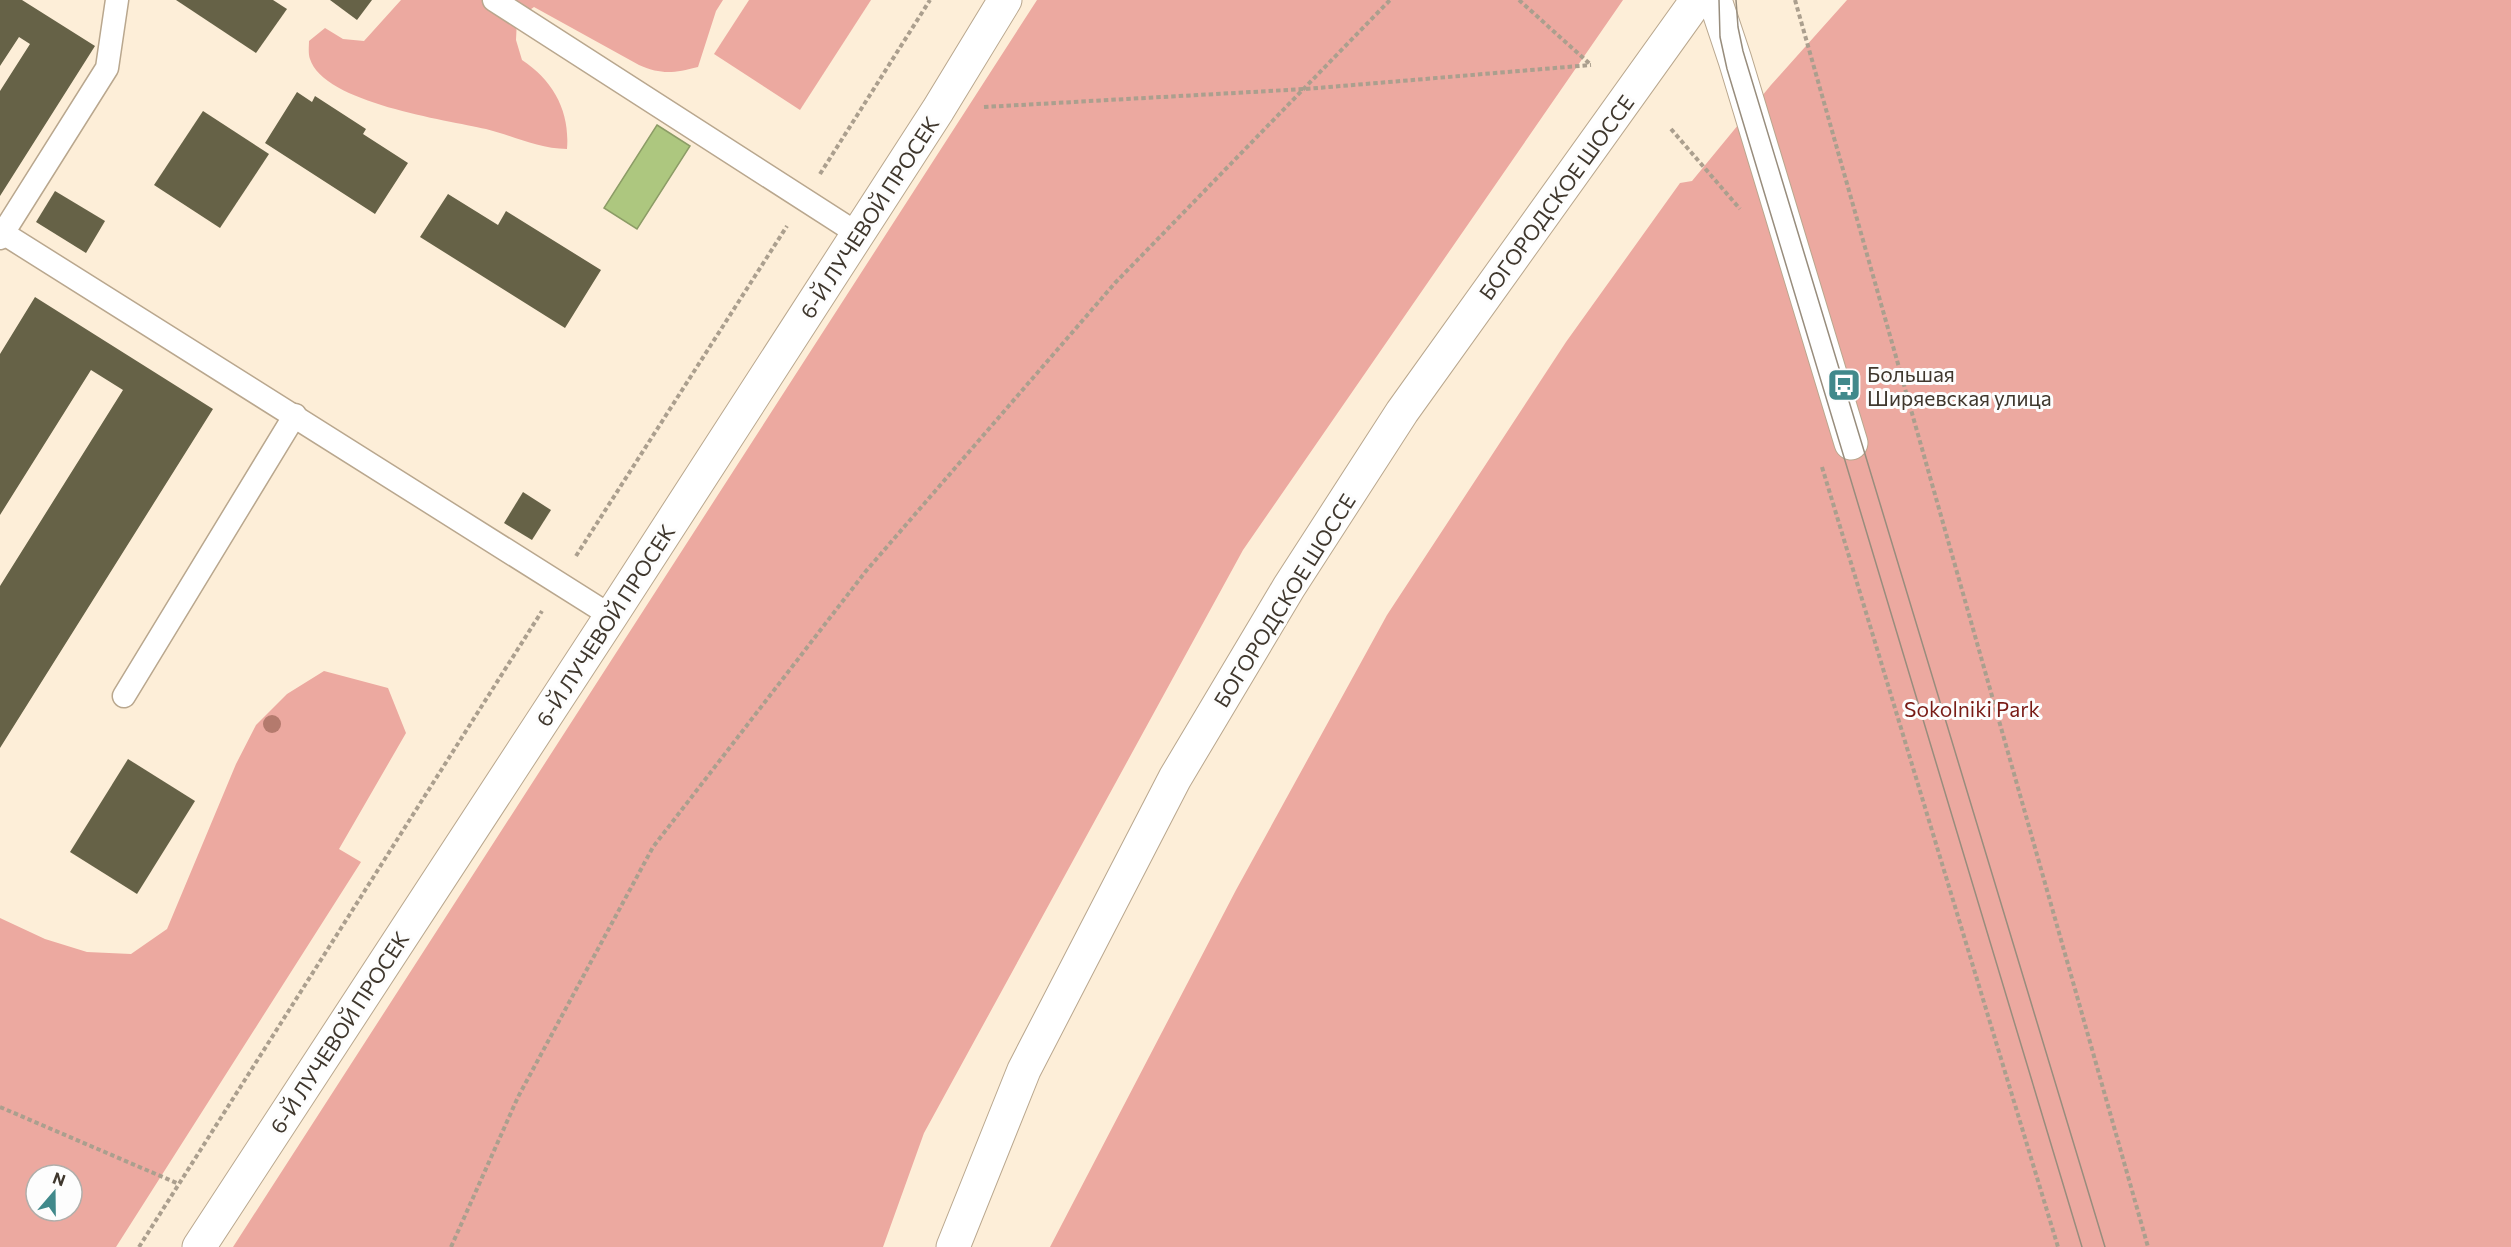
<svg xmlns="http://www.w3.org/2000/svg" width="2511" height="1247" viewBox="0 0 2511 1247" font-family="Commissioner,sans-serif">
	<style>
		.green { fill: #eca9a0; fill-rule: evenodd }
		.water { fill: #adc77f; stroke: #8c9c66; stroke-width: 1.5 }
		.building { fill: #666247 }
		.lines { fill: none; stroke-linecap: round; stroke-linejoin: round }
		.lane-casing { stroke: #b9a78e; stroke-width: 25 }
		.street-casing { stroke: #b9a78e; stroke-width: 35 }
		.secondary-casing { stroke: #b9a78e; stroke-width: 35 }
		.path { stroke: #ab9f8e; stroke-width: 4; stroke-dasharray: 4.5 3; stroke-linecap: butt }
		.lane { stroke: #fff; stroke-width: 22 }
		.street { stroke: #fff; stroke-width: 33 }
		.secondary { stroke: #fff; stroke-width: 33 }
		.tram { stroke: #988d7d; stroke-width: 1.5 }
		.tree { fill: #b47a6d }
		.labels { text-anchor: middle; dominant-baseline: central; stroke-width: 6; stroke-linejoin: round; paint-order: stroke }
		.street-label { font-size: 21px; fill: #3f372d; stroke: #fdfdfd }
		.poi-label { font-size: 21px; fill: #3f372d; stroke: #fdfdfd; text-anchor: start }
		.park-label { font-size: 21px; fill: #781b15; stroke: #fdfdfd }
	</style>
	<rect width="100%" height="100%" fill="#fdeed8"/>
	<!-- green -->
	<g class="green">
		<path d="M401,0H723L716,11L698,67C674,73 662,75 639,65L534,7L517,19L516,40L522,60C554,81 570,112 567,149C538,149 514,136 486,129C446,120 324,103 310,59C308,54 309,46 309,41L325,28L343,39L364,41Z"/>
		<polygon points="749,0 871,0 800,110 714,54"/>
		<polygon points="1037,0 1623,0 1243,550 924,1133 883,1247 233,1247"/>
		<polygon points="1847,0 2511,0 2511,1247 1050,1247 1236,890 1387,615 1566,342 1680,183 1692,181 1771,85"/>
		<path d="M324,671L388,688L406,733L339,849L361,862L116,1247H0V918L45,939L87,952L131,954L167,929L236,764L256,725L287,694ZM36,1175H72V1211H36Z"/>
	</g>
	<!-- water -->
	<polygon class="water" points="657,125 690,146 637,229 604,208"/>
	<!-- building -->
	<g class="building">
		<polygon points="0,0 22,0 95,46 0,196 0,91 30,44 19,37 0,66"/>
		<polygon points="176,0 273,0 287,9 256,53"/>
		<polygon points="330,0 372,0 357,20"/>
		<polygon points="297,92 312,102 315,96 366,129 363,134 408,163 375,214 265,143"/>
		<polygon points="203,111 269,154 220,228 154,185"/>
		<polygon points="55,191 105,221 86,253 36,222"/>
		<polygon points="448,194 498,225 506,211 601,270 565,328 420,237"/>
		<polygon points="35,297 213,409 0,748 0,586 123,390 91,370 0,515 0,354"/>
		<polygon points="523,492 551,510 532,540 504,523"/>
		<polygon points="128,759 195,801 137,894 70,852"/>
	</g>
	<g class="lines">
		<defs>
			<g id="lane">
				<polyline points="494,0 858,234"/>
				<polyline points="3,233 611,616"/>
				<polyline points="0,238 107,68 117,0"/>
				<polyline points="124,696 295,415"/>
			</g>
			<polyline id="street" points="1715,0 1735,60 1851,443"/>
			<g id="secondary">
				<polyline points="199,1247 611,616 938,110 1005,0"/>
				<polyline points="953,1247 1024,1070 1175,778 1289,587 1402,412 1697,0"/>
			</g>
		</defs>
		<!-- lane casing -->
		<use href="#lane" class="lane-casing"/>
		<!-- street casing -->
		<use href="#street" class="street-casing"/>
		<!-- secondary casing -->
		<use href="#secondary" class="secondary-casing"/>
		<!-- path -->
		<g class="path">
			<polyline points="1519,0 1591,65"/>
			<polyline points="1795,0 2148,1247"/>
			<polyline points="984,107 1305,89 1591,65"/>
			<polyline points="1671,129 1740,209"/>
			<polyline points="820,174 930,0"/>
			<polyline points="1822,467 2058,1247"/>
			<polyline points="576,556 787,226"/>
			<polyline points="0,1107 179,1184"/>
			<polyline points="139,1247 542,611"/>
			<polyline points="451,1247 518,1097 653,847 866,571 1115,283 1390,0"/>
		</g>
		<!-- lane -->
		<use href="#lane" class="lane"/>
		<!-- street -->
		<use href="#street" class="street"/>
		<!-- secondary -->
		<use href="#secondary" class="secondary"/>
		<!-- tram -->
		<g class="tram">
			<polyline points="1719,0 1720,37 1727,69 2082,1247"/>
			<polyline points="1736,0 1738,27 1743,51 2105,1247"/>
		</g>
	</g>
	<!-- trees -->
	<circle class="tree" cx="272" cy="724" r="9"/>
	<!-- icons -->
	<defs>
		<symbol id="bus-square" viewBox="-11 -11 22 22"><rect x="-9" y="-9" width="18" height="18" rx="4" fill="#41898b" stroke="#fdfdfd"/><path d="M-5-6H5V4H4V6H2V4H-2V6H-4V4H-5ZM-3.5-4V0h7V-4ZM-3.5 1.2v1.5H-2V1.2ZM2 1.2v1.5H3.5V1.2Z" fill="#fff"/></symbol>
	</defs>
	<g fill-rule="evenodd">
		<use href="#bus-square" x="1825" y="366" width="38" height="38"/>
	</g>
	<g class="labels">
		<!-- street labels -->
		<g class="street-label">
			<text transform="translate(1556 197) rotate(-54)">БОГОРОДСКОЕ ШОССЕ</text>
			<text transform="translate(869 217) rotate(-57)">6-Й ЛУЧЕВОЙ ПРОСЕК</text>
			<text transform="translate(1284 600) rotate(-58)">БОГОРОДСКОЕ ШОССЕ</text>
			<text transform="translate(605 625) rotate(-57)">6-Й ЛУЧЕВОЙ ПРОСЕК</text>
			<text transform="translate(339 1032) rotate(-57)">6-Й ЛУЧЕВОЙ ПРОСЕК</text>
		</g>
		<!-- poi labels -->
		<g class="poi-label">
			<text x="1867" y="373">Большая<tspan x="1867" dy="24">Ширяевская улица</tspan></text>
		</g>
		<!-- park labels -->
		<g class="park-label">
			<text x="1972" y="708">Sokolniki Park</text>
		</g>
	</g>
	<!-- north arrow -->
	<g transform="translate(54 1193) rotate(20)"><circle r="28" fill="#fdfdfd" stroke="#b1aeaa" stroke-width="1.5"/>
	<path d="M0-4.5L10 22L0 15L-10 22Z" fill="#41898b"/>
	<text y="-9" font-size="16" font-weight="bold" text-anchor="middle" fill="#3f372d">N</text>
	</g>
</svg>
